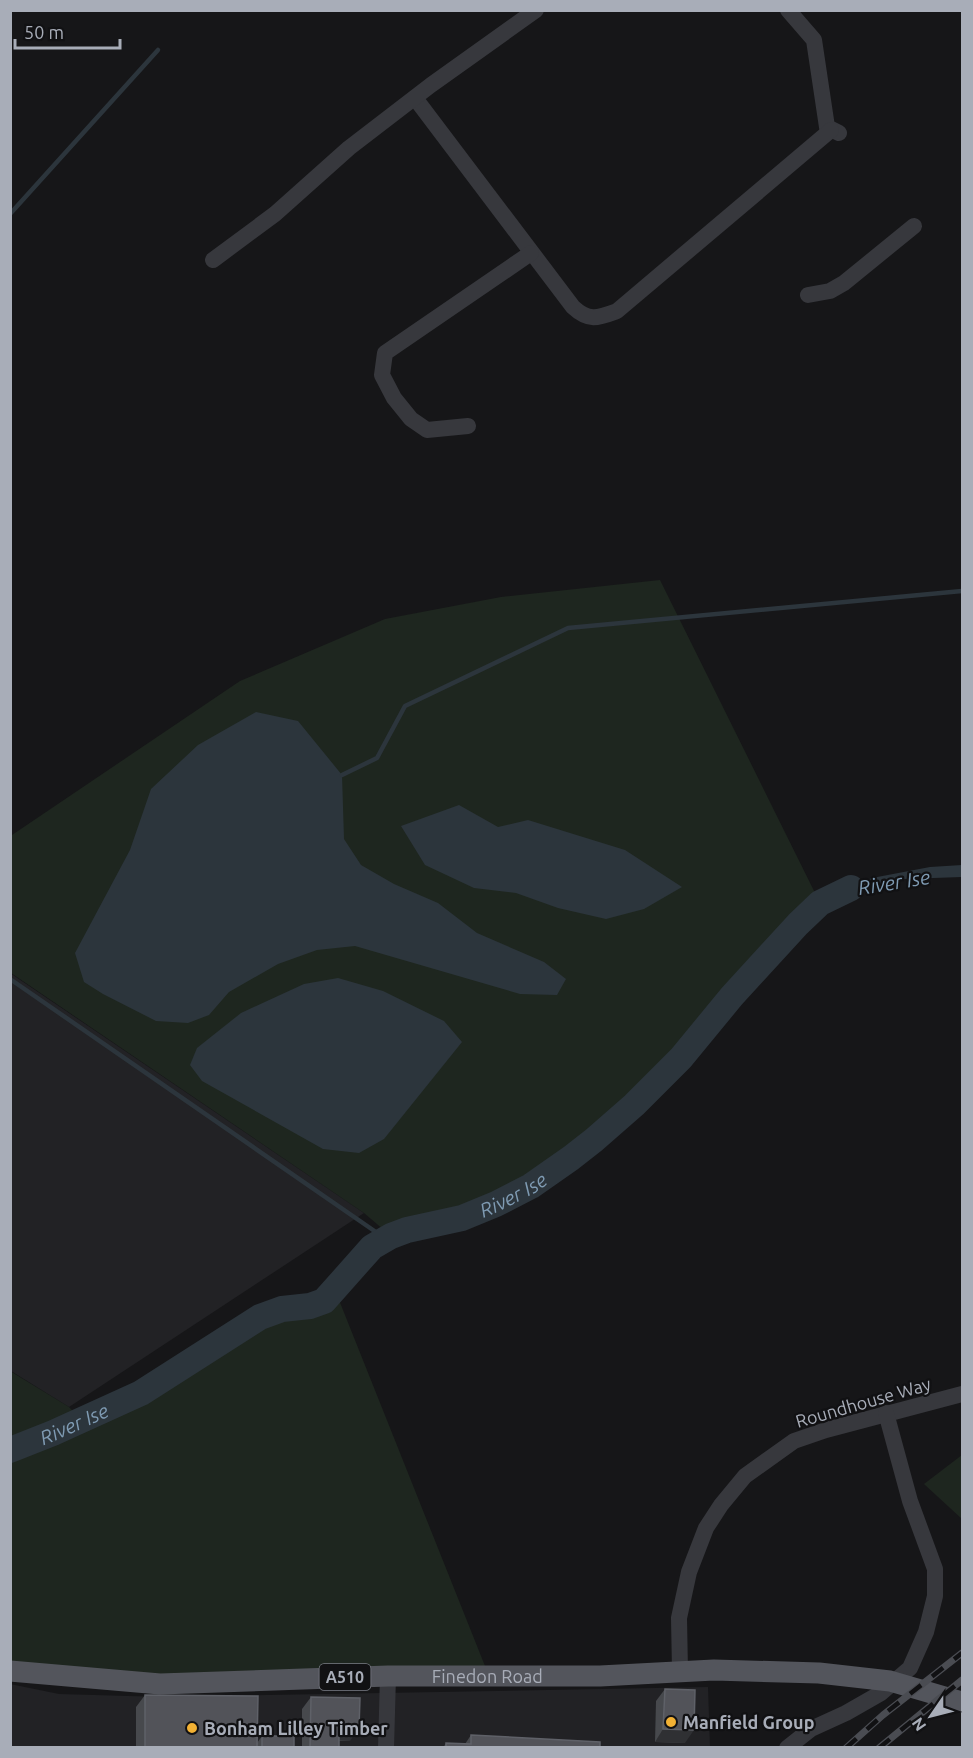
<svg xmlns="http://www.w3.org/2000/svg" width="973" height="1758" viewBox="0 0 973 1758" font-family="Ubuntu,sans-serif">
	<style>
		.built { fill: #222225 }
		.green { fill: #1e261f }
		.water { fill: #2c353c }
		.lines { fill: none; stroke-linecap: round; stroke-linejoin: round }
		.stream { stroke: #2c353c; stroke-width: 4.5 }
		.river { stroke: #2c353c; stroke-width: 26 }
		.minor { stroke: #37383d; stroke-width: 16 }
		.major { stroke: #53555c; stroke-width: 21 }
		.rail-casing { stroke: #4a4c52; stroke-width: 7 }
		.rail { stroke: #111113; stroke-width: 4.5; stroke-dasharray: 14; stroke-linecap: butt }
		.wall { fill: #47494d }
		.shaded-wall { fill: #2f3033 }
		.building { fill: #525359; stroke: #5f6168; stroke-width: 1.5 }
		.poi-dot { fill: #f2b134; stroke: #111113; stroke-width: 2 }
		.labels { text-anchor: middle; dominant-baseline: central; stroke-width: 4.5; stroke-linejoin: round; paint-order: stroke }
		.shield { fill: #111113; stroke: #7b7e86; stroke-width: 1.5 }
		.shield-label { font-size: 16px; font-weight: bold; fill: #a8adb8 }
		.street-label { font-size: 18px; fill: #a8adb8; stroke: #111113 }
		.poi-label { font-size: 18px; font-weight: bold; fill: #a8adb8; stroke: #111113; text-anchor: start }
		.water-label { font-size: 20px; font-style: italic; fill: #7f9bb3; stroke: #111113 }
	</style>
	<rect width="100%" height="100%" fill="#161618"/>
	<!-- built -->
	<g class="built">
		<polygon points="10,973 364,1213 69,1407 11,1371"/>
		<polygon points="10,1684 59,1694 163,1697 708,1687 710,1747 11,1747"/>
	</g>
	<!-- green -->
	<g class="green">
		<path d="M660,580L820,903C790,932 761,964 733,996C715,1016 699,1039 680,1059C644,1097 605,1134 561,1164C540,1179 519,1194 495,1205C462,1220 425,1223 391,1236L364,1213L11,973L10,834L12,835L240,681L385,619L501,597Z"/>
		<path d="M335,1290L489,1676L160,1684L11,1671L10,1371L69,1407L81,1420L141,1393L260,1317C268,1314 275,1310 283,1309C305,1304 319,1309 335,1290Z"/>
		<polygon points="962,1455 962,1519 924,1484"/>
	</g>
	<!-- water -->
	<g class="water">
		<polygon points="256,712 298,721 342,775 344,839 361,865 394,884 438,903 477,933 544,962 566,979 557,995 520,994 355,946 317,950 278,964 229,992 209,1015 188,1023 156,1021 103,994 84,982 75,953 130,850 151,789 198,745"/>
		<polygon points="459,805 498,827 528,820 625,850 682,887 644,909 606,919 558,908 516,893 474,888 425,865 401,826"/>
		<polygon points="962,865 962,877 905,879 850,891 822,905 820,897 872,878 930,867"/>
		<polygon points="338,978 383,991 444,1021 462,1042 384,1139 359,1153 323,1149 202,1081 190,1065 197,1048 241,1013 304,984"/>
	</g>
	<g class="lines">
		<!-- stream -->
		<g class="stream">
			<polyline points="10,214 158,50"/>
			<polyline points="342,775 377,758 405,706 568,628 962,591"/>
			<polyline points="10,979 386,1239"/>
		</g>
		<!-- river -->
		<path class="river" id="s1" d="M10,1450L53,1433L141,1393L260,1317L282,1309L310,1306L324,1301L372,1247L391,1236L407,1230L462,1218L496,1204L531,1186L571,1158L594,1140L634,1105L681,1058L732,996L798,924L820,903L851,888"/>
		<!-- minor -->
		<g class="minor">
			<polyline points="788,10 814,40 827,127 839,133"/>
			<path d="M415,98L573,307C589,322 598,318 617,311L831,130"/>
			<polyline points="213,260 275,214 349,148 431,85 536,10"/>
			<polyline points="808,295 830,291 844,283 914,226"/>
			<polyline points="468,426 427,430 411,419 394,398 382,375 385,353 531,253"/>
			<polyline points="680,1671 679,1618 689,1572 706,1528 721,1505 745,1476 794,1441 826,1430 962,1394"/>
			<polyline points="386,1748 388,1676"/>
			<polyline points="787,1748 811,1729 846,1713 881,1693 910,1668 926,1632 935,1596 935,1569 910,1501 886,1413"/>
		</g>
		<!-- major -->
		<path class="major" id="s2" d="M10,1671L160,1684L388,1676H600L714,1670L819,1673L890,1681L962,1702"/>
		<defs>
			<g id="rail">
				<polyline points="846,1748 883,1715 962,1653"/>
				<polyline points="879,1748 962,1680"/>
			</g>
		</defs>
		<!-- rail casing -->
		<use href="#rail" class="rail-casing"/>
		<!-- rail -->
		<use href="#rail" class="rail"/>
	</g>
	<!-- wall -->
	<g class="wall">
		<polygon points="665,1689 685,1743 655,1742 656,1701"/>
		<polygon points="145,1695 257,1743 262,1736 294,1748 136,1748 136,1707"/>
		<polygon points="311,1697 350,1741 339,1741 339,1748 302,1748 302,1709"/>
		<polygon points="471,1735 600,1748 443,1748 446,1743 465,1744"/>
	</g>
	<!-- shaded-wall -->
	<g class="shaded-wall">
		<polygon points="339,1728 359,1728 350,1741 330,1740"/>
		<polygon points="663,1729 694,1730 685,1743 655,1742"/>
	</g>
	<!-- building -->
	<g class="building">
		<polygon points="665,1689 695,1690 694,1730 663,1729"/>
		<polygon points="145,1695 258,1696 257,1748 145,1748"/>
		<polygon points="311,1697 360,1698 359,1728 339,1728 339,1748 310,1748"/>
		<polygon points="471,1735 600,1742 600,1748 446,1748 446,1743 471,1744"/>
		<rect x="262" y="1736" width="32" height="12"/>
	</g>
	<!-- markers -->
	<g class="poi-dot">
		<circle cx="671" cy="1722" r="6"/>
		<circle cx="192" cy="1728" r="6"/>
	</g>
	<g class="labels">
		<!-- shield labels -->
		<rect class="shield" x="319.5" y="1664" width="51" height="26" rx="4.5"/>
		<g class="shield-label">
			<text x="345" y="1677">A510</text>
		</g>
		<!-- street labels -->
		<g class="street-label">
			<text transform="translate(863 1402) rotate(-16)">Roundhouse Way</text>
			<text stroke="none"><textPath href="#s2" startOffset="478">Finedon Road</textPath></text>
		</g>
		<!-- poi labels -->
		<g class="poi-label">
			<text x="683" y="1722">Manfield Group</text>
			<text x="204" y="1728">Bonham Lilley Timber</text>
		</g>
		<!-- water labels -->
		<g class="water-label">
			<text transform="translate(894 882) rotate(-9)">River Ise</text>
			<text stroke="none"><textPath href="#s1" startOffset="574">River Ise</textPath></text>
			<text stroke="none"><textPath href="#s1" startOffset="69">River Ise</textPath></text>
		</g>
	</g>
	<!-- border -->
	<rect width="973" height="1758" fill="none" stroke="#a8adb8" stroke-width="24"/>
	<!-- north arrow -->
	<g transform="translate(931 1716) rotate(235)" stroke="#111113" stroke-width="4.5" paint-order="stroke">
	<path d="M0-4.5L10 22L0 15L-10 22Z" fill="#a8adb8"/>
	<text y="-9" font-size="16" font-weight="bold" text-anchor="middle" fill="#a8adb8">N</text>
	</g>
	<!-- scale -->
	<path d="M15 39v9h105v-9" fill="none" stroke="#a8adb8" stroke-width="3"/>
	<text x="24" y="39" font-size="18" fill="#a8adb8" stroke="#111113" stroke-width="4.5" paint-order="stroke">50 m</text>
</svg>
